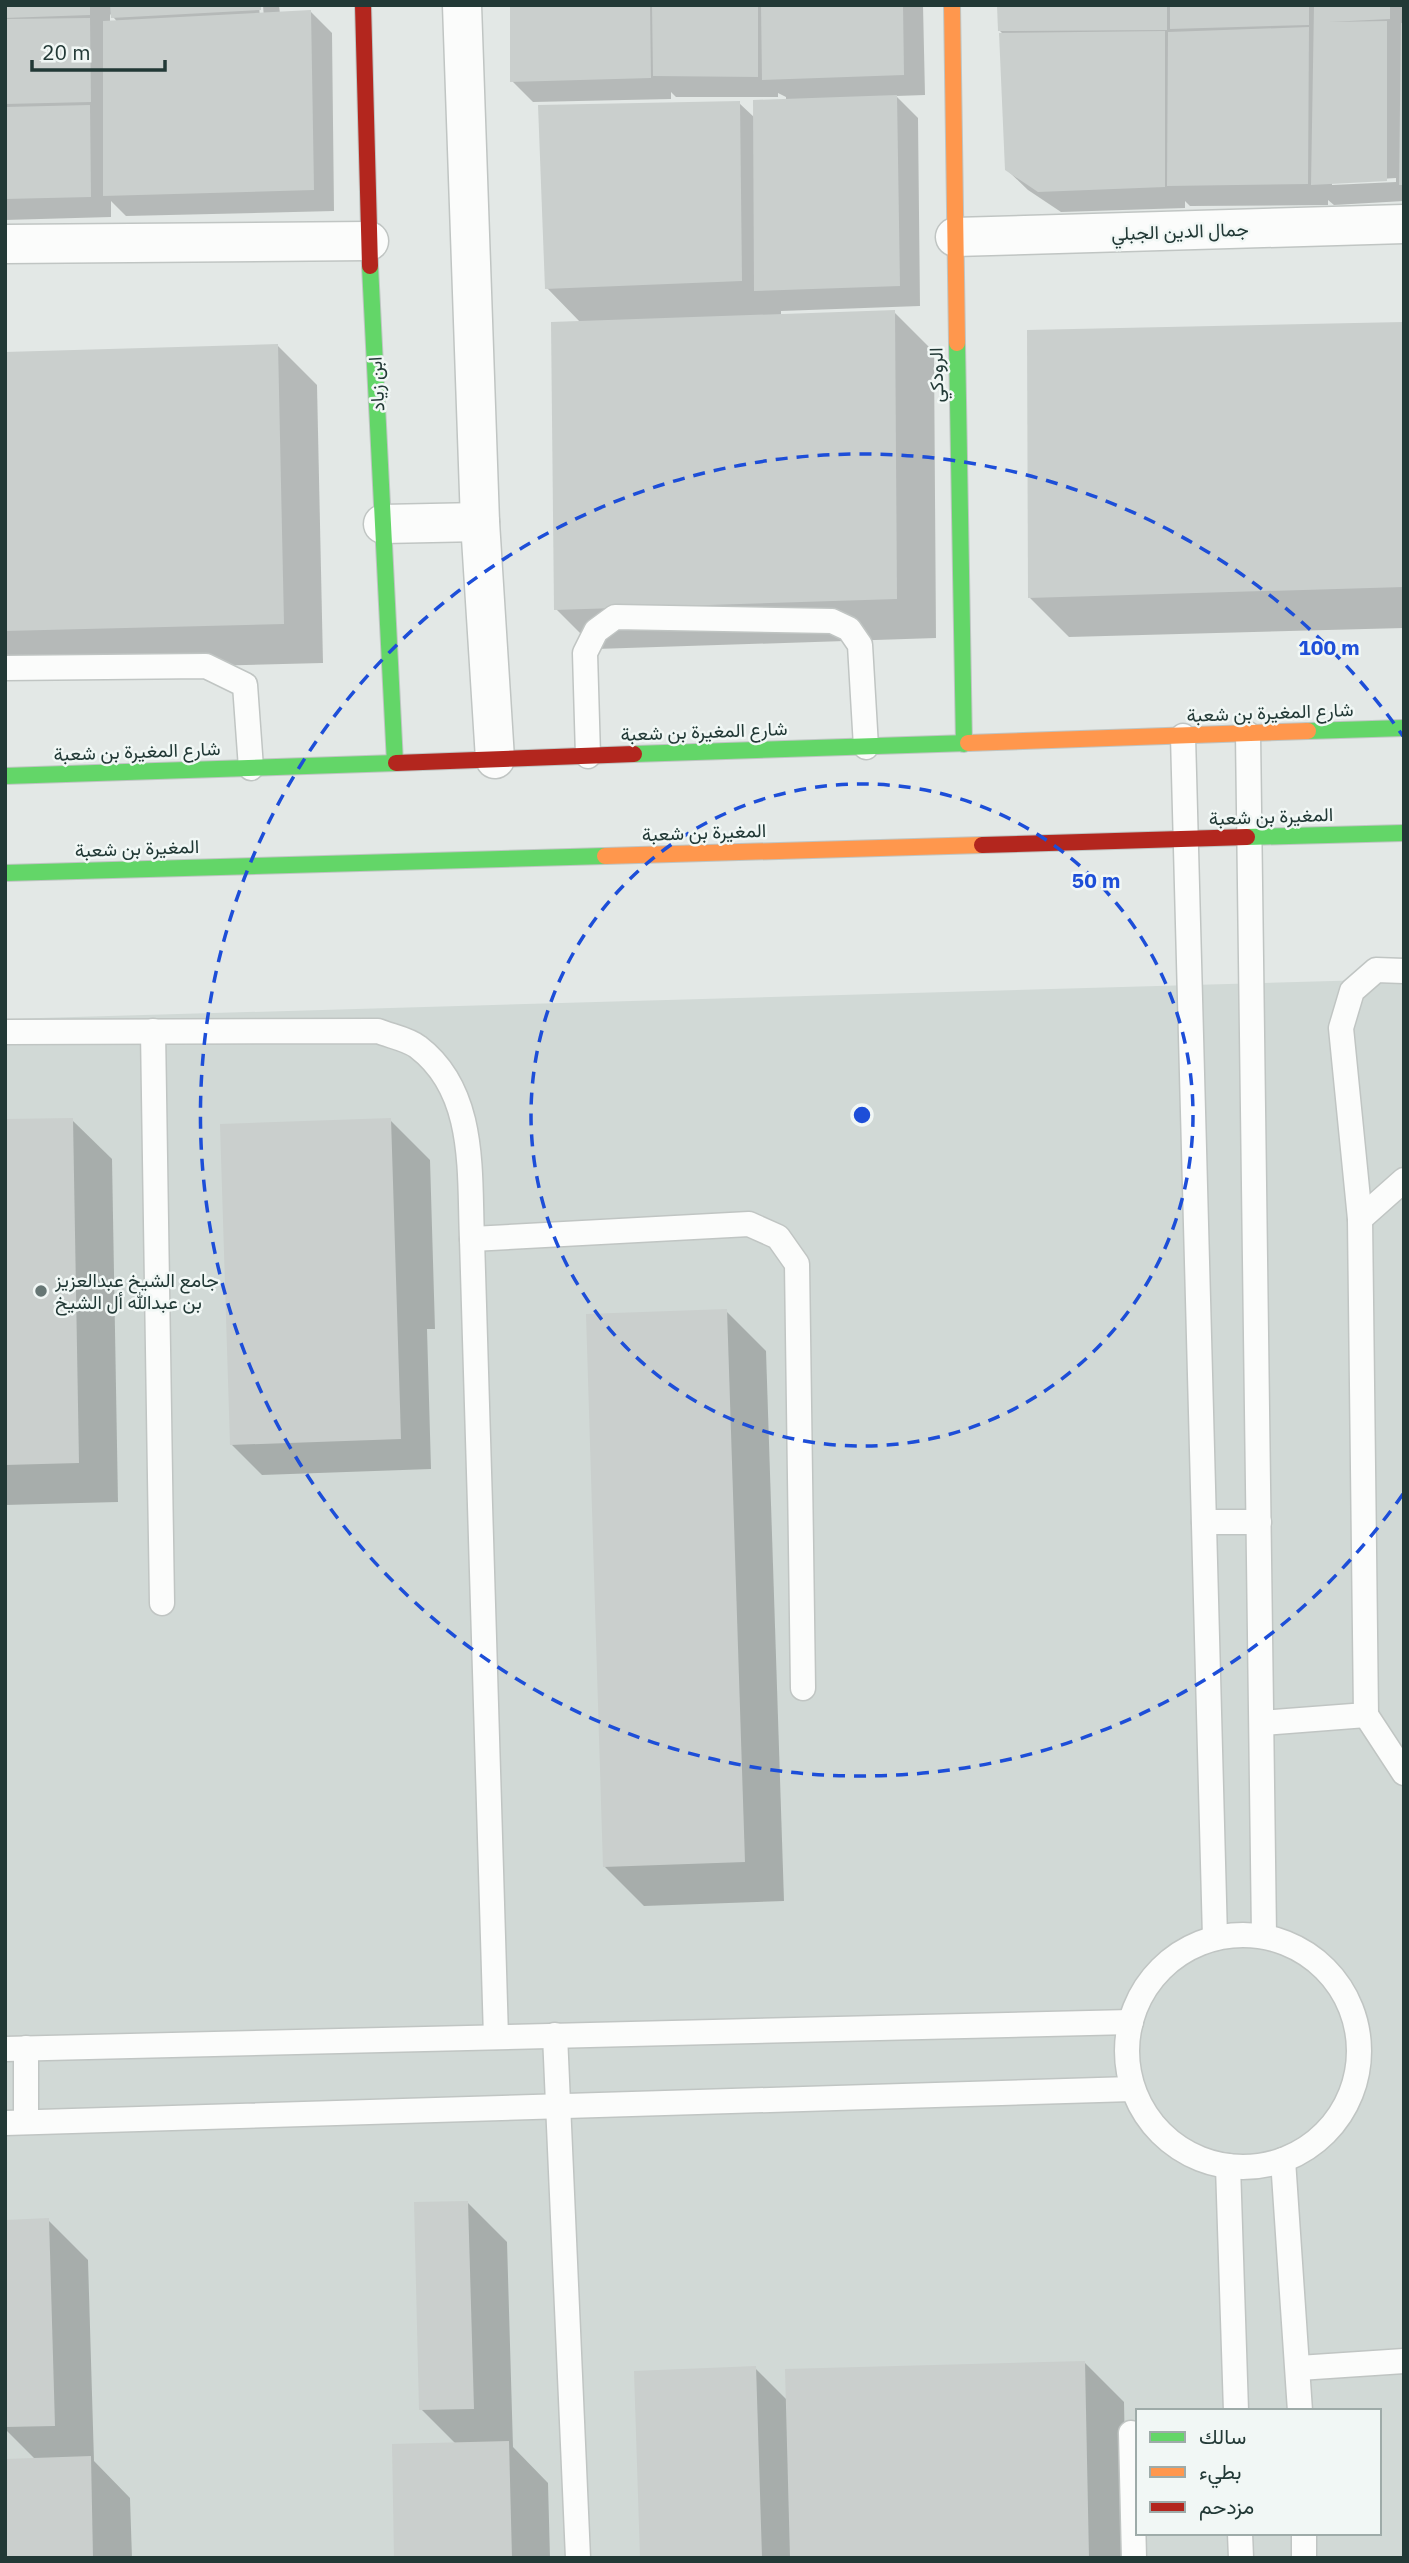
<svg xmlns="http://www.w3.org/2000/svg" width="1409" height="2563" viewBox="0 0 1409 2563" font-family="'IBM Plex Sans',Vazirmatn,sans-serif">
	<style>
		.built { fill: #d1d9d6; fill-rule: evenodd }
		.shadow { fill: #0003; fill-rule: evenodd }
		.building { fill: #cacfcd }
		.lines { fill: none; stroke-linecap: round; stroke-linejoin: round }
		.lane-casing { stroke: #c0c5c3; stroke-width: 27 }
		.street-casing { stroke: #c0c5c3; stroke-width: 41 }
		.fast-casing { stroke: #bfc5c3; stroke-width: 18 }
		.slow-casing { stroke: #bfc5c3; stroke-width: 18 }
		.jam-casing { stroke: #bfc5c3; stroke-width: 18 }
		.lane { stroke: #fbfcfb; stroke-width: 24 }
		.street { stroke: #fbfcfb; stroke-width: 38 }
		.fast { stroke: #63d668; stroke-width: 16 }
		.slow { stroke: #ff974d; stroke-width: 16 }
		.jam { stroke: #b3261e; stroke-width: 16 }
		.ring { fill: none; stroke: #1d4ed8; stroke-width: 3.5; stroke-dasharray: 12 9 }
		.poi-dot { fill: #667674; stroke: #f1f7f5; stroke-width: 2.5 }
		.labels { text-anchor: middle; dominant-baseline: central; stroke-width: 5; stroke-linejoin: round; paint-order: stroke }
		.street-label { font-size: 19px; fill: #223936; stroke: #f1f7f5 }
		.poi-label { font-size: 19px; fill: #223936; stroke: #f1f7f5; text-anchor: start }
		.centre { fill: #1d4ed8; stroke: #f1f7f5; stroke-width: 3.5 }
		.ring-label { font-size: 21px; text-anchor: middle; font-weight: bold; fill: #1d4ed8; stroke: #f1f7f5; stroke-width: 5; stroke-linejoin: round; paint-order: stroke }
	</style>
	<rect width="100%" height="100%" fill="#e3e8e6"/>
	<!-- built -->
	<path class="built" d="M1404,979V2558H5V1019ZM1138,2411H1379V2533H1138Z"/>
	<!-- shadow -->
	<g class="shadow">
		<path d="M5,5H259L260,19H264L263,5H279L280,14L311,12L332,33L334,211L126,216L111,201V217L5,220ZM110,14L115,19L117,22H110Z"/>
		<polygon points="512,5 923,5 925,95 896,96 918,118 920,306 781,311 781,316 894,312 934,352 936,638 596,649 556,609 581,323 547,288 739,103 755,118 786,101 786,97 778,93 778,97 676,97 671,92 671,99 533,102 512,81"/>
		<path d="M999,5H1404V201L1334,205L1328,200V205L1190,206L1185,201V208L1061,212L1028,190L1006,169L1004,35L999,30ZM1396,178V182L1332,185V182Z"/>
		<polygon points="1404,324 1404,628 1069,637 1029,597"/>
		<polygon points="277,345 317,385 323,663 5,671 5,354"/>
		<polygon points="72,1120 112,1159 118,1502 5,1505 5,1121"/>
		<polygon points="390,1120 430,1160 435,1329 427,1329 431,1469 262,1475 231,1444"/>
		<polygon points="726,1311 766,1351 784,1901 644,1906 604,1866"/>
		<polygon points="467,2202 507,2242 513,2447 548,2483 550,2558 396,2558 456,2444 421,2409"/>
		<polygon points="48,2220 88,2260 94,2461 130,2498 132,2558 5,2558 36,2460 5,2429 5,2221"/>
		<polygon points="1084,2362 1124,2402 1127,2558 642,2558 755,2368 788,2401"/>
	</g>
	<!-- building -->
	<g class="building">
		<polygon points="5,5 90,5 90,15 5,18"/>
		<polygon points="110,5 261,5 261,10 111,18"/>
		<polygon points="510,5 650,5 651,78 510,82"/>
		<polygon points="652,5 758,5 758,77 653,76"/>
		<polygon points="761,5 903,5 904,75 762,80"/>
		<polygon points="997,5 1167,5 1167,30 998,31"/>
		<polygon points="1170,5 1309,5 1309,25 1170,29"/>
		<polygon points="1314,5 1390,5 1390,19 1329,22 1387,21 1387,181 1311,185"/>
		<polygon points="311,10 314,190 103,196 103,21"/>
		<polygon points="90,18 91,102 5,104 5,19"/>
		<polygon points="1401,23 1404,23 1404,185 1399,185"/>
		<polygon points="1309,27 1308,184 1167,186 1168,32"/>
		<polygon points="1165,31 1165,187 1038,192 1005,170 999,33"/>
		<polygon points="897,95 900,286 754,291 753,100"/>
		<polygon points="740,101 742,281 545,289 538,105"/>
		<polygon points="90,105 91,197 5,199 5,107"/>
		<polygon points="895,310 897,599 554,610 551,322"/>
		<polygon points="1404,322 1404,587 1028,598 1027,330"/>
		<polygon points="278,344 284,624 5,631 5,352"/>
		<polygon points="73,1118 79,1463 5,1465 5,1119"/>
		<polygon points="391,1118 401,1439 230,1445 220,1124"/>
		<polygon points="727,1309 745,1862 603,1867 586,1314"/>
		<polygon points="468,2201 474,2409 419,2410 414,2202"/>
		<polygon points="49,2218 55,2426 5,2427 5,2220"/>
		<polygon points="1085,2361 1089,2558 790,2558 785,2369"/>
		<polygon points="756,2366 762,2558 640,2558 634,2371"/>
		<polygon points="509,2441 512,2558 394,2558 392,2444"/>
		<polygon points="91,2456 93,2558 5,2558 5,2459"/>
	</g>
	<g class="lines">
		<defs>
			<g id="lane">
				<polyline points="5,668 206,666 245,685 251,768"/>
				<polyline points="1248,734 1264,1935"/>
				<polyline points="1183,736 1215,1938"/>
				<polyline points="588,756 585,653 596,631 615,617 832,621 849,629 860,645 866,747"/>
				<polyline points="153,1031 162,1603"/>
				<path d="M5,1032L378,1031C390,1036 408,1039 418,1047C477,1092 469,1173 472,1239L496,2037"/>
				<polyline points="1360,1219 1404,1180"/>
				<polyline points="472,1239 749,1224 778,1237 797,1264 803,1688"/>
				<polyline points="1204,1522 1259,1522"/>
				<polyline points="1366,1715 1404,1773"/>
				<polyline points="1262,1723 1366,1715 1360,1219 1341,1028 1352,991 1376,970 1404,971"/>
				<circle cx="1243" cy="2051" r="116"/>
				<polyline points="555,2035 578,2558"/>
				<polyline points="26,2048 26,2122"/>
				<polyline points="5,2049 1131,2022"/>
				<polyline points="5,2123 1132,2089"/>
				<polyline points="1283,2160 1300,2411"/>
				<polyline points="1228,2166 1236,2411"/>
				<polyline points="1299,2368 1404,2361"/>
				<polyline points="1131,2433 1134,2558"/>
				<polyline points="1240,2533 1241,2558"/>
				<polyline points="1304,2533 1304,2558"/>
			</g>
			<g id="street">
				<polyline points="462,5 480,522 495,759"/>
				<polyline points="955,237 1404,224"/>
				<polyline points="5,244 369,241"/>
				<polyline points="383,524 480,522"/>
			</g>
			<g id="fast">
				<polyline points="370,266 395,763"/>
				<polyline points="957,343 964,744"/>
				<polyline points="1308,731 1404,728"/>
				<polyline points="634,754 968,743"/>
				<polyline points="5,776 396,763"/>
				<polyline points="1247,837 1404,833"/>
				<polyline points="5,873 605,856"/>
			</g>
			<g id="slow">
				<polyline points="952,5 957,343"/>
				<polyline points="968,743 1308,731"/>
				<polyline points="605,856 982,845"/>
			</g>
			<g id="jam">
				<polyline points="363,5 370,266"/>
				<polyline points="396,763 634,754"/>
				<polyline points="982,845 1247,837"/>
			</g>
		</defs>
		<!-- lane casing -->
		<use href="#lane" class="lane-casing"/>
		<!-- street casing -->
		<use href="#street" class="street-casing"/>
		<!-- fast casing -->
		<use href="#fast" class="fast-casing"/>
		<!-- slow casing -->
		<use href="#slow" class="slow-casing"/>
		<!-- jam casing -->
		<use href="#jam" class="jam-casing"/>
		<!-- lane -->
		<use href="#lane" class="lane"/>
		<!-- street -->
		<use href="#street" class="street"/>
		<!-- fast -->
		<use href="#fast" class="fast"/>
		<!-- slow -->
		<use href="#slow" class="slow"/>
		<!-- jam -->
		<use href="#jam" class="jam"/>
	</g>
	<!-- distance rings -->
	<g class="ring">
		<circle cx="862" cy="1115" r="331"/>
		<path d="M1403 1494A661 661 0 1 1 1403 736"/>
	</g>
	<!-- markers -->
	<circle class="poi-dot" cx="41" cy="1291" r="7"/>
	<g class="labels">
		<!-- street labels -->
		<g class="street-label">
			<text transform="translate(1180 231) rotate(-2)">جمال الدين الجبلي</text>
			<text transform="translate(936 375) rotate(-91)">الرودكي</text>
			<text transform="translate(376 384) rotate(-93)">ابن زياد</text>
			<text transform="translate(1270 712) rotate(-2)">شارع المغيرة بن شعبة</text>
			<text transform="translate(704 731) rotate(-2)">شارع المغيرة بن شعبة</text>
			<text transform="translate(137 751) rotate(-2)">شارع المغيرة بن شعبة</text>
			<text transform="translate(1271 816) rotate(-2)">المغيرة بن شعبة</text>
			<text transform="translate(704 832) rotate(-2)">المغيرة بن شعبة</text>
			<text transform="translate(137 848) rotate(-2)">المغيرة بن شعبة</text>
		</g>
		<!-- poi labels -->
		<g class="poi-label">
			<text x="55" y="1280">جامع الشيخ عبدالعزيز<tspan x="55" dy="22">بن عبدالله أل الشيخ</tspan></text>
		</g>
	</g>
	<circle cx="862" cy="1115" r="10" class="centre"/>
	<g class="ring-label">
		<text x="1329" y="655">100 m</text>
		<text x="1096" y="888">50 m</text>
	</g>
	<!-- border -->
	<rect width="1409" height="2563" fill="none" stroke="#223936" stroke-width="14"/>
	<!-- legend -->
	<rect x="1136" y="2409" width="245" height="126" fill="#f1f7f5" stroke="#9eaba9" stroke-width="2"/>
	<rect x="1150" y="2432" width="35" height="10" fill="#63d668" stroke="#9eaba9" stroke-width="2"/>
	<text x="1199" y="2444" font-size="21" fill="#223936">سالك</text>
	<rect x="1150" y="2467" width="35" height="10" fill="#ff974d" stroke="#9eaba9" stroke-width="2"/>
	<text x="1199" y="2479" font-size="21" fill="#223936">بطيء</text>
	<rect x="1150" y="2502" width="35" height="10" fill="#b3261e" stroke="#9eaba9" stroke-width="2"/>
	<text x="1199" y="2514" font-size="21" fill="#223936">مزدحم</text>
	<!-- scale -->
	<path d="M32 60v10h133v-10" fill="none" stroke="#223936" stroke-width="3.5"/>
	<text x="42" y="60" font-size="21" fill="#223936" stroke="#f1f7f5" stroke-width="5" paint-order="stroke">20 m</text>
</svg>
